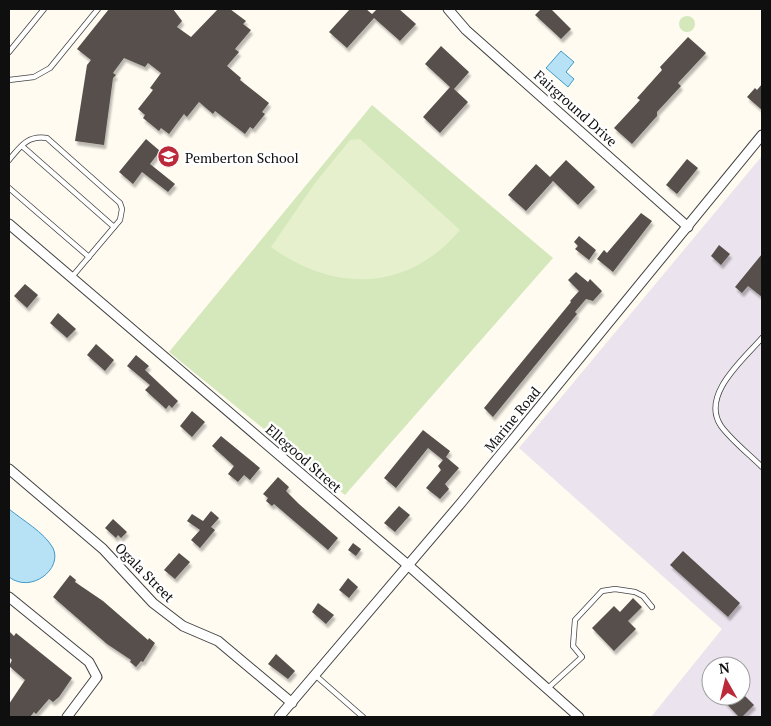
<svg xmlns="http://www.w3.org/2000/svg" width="771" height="726" viewBox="0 0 771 726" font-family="'PT Serif',serif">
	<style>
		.industrial { fill: #ebe3ed; fill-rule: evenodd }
		.green { fill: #d5e8bb }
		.pitch { fill: #e6f0cd }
		.water { fill: #b7e1f4; stroke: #409ac9 }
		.building { fill: #574f4b; filter: url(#shadow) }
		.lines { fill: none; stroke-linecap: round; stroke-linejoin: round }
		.lane-casing { stroke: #424242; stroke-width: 6 }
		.street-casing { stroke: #424242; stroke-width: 11 }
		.lane { stroke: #fff; stroke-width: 4.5 }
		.street { stroke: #fff; stroke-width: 9 }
		.labels { text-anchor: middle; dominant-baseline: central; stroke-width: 5; stroke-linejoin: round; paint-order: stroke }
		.street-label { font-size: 14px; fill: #0f0f0f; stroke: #fff }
		.poi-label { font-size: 14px; fill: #0f0f0f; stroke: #fff; text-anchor: start }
	</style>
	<defs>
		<filter id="shadow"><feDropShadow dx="2" dy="4" stdDeviation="1" flood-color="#0004"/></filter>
	</defs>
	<rect width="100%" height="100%" fill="#fffbf1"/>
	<!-- industrial -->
	<path class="industrial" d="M762,156V717H651L722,629L519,448ZM711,666H741V696H711Z"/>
	<!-- green -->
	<g class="green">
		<circle cx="687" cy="24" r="8"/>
		<polygon points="372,105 553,258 345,495 169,352"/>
	</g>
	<!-- pitch -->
	<path class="pitch" d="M360,139L460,230C408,292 334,293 271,247L315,183L350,140Z"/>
	<!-- water -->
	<g class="water">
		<polygon points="561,51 574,62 566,72 574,79 568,87 546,68"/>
		<path d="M9,509C22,520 44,532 53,548C63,569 31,594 9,577Z"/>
	</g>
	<!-- building -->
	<g class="building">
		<polygon points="109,9 173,9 182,21 177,27 191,37 218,9 230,9 246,21 243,24 251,30 235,49 239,52 227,66 241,78 240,80 269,103 262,112 265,114 253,129 250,127 245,134 215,111 213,114 199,102 187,117 184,114 169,134 161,128 159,131 143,118 145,115 138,109 153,90 150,88 161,73 148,63 145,67 124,58 113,73 116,75 113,78 104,145 75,141 87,65 91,60 77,49"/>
		<polygon points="350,9 366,9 372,14 377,9 399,9 416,24 400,41 374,18 347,48 329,32"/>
		<polygon points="541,9 551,9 571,29 561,39 535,15"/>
		<polygon points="688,37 706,53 678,83 681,86 657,112 657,116 632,144 614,128 640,100 637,98 662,70 660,67"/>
		<polygon points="441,46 469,72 454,89 468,102 440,133 423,117 450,87 425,64"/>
		<polygon points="762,84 762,110 747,97 755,88 757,90"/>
		<polygon points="146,139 160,151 150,164 175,184 168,192 142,172 133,184 119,172"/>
		<polygon points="687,159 698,168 677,194 666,185"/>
		<polygon points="566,160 595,187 578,205 553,181 526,211 508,195 536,164 550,177"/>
		<polygon points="641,213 652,221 613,272 597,259 604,250 607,253"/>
		<polygon points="579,236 596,250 589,260 575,249 578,246 574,242"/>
		<polygon points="719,245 730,254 721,265 711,256"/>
		<polygon points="762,254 762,297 748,286 742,293 735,287"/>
		<polygon points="576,272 588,282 590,279 602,291 593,301 586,299 575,312 577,314 493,417 484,408 571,302 570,301 579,291 568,280"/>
		<polygon points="25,284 38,295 27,308 14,296"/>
		<polygon points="58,313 76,329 67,338 50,323"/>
		<polygon points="96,344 114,360 105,371 87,355"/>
		<polygon points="136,355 149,366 145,370 178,401 172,408 169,405 166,409 145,390 150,385 127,366"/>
		<polygon points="192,411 205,422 192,437 180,426"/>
		<polygon points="423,430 450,451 446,457 459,468 445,484 449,489 440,499 426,488 441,470 438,466 443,460 428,448 396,488 384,478"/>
		<polygon points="221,436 260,468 250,480 244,475 238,482 228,474 234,466 212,446"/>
		<polygon points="278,477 289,487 286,491 299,504 338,538 328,550 274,504 272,506 266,501 268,498 263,494"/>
		<polygon points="399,506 410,515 395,532 384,523"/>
		<polygon points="211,511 219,518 211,527 215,530 200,548 191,540 200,530 187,521 192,514 203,521"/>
		<polygon points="113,519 127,532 121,538 118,535 116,538 105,528"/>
		<polygon points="353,543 361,549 356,556 348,550"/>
		<polygon points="683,551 740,603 728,617 670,565"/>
		<polygon points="179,553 190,562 175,579 164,570"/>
		<polygon points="70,575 76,580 75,582 103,601 148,640 149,638 155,643 143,662 141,661 136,667 130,662 131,660 107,644 53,597"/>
		<polygon points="348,578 358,587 349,598 339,590"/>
		<polygon points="633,598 642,607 628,621 636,629 614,651 592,628 614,606 620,612"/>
		<polygon points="318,603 334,615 326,624 312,612"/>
		<polygon points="9,631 14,636 16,633 72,678 59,697 53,702 49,699 36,714 34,712 30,717 9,717 9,704 25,680 9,666 12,660 9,657"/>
		<polygon points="276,654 295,671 288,679 268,664"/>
		<polygon points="729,696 745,696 754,705 742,717 739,717 724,701"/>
	</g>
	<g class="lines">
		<defs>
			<g id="lane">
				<polyline points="9,52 44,9"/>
				<polyline points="9,80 34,77 50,68 98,9"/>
				<polyline points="22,146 114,227"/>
				<path d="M9,160C20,147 27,135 47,138L120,203L122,209L120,220L71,278"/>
				<polyline points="9,188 89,257"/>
				<path d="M762,338C744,359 700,395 721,426C732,441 749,454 762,467"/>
				<polyline points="315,675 363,717"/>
				<polyline points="547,689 582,657 573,646 575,620 602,591 615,589 635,592 643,596 652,607"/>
			</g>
			<g id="street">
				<polyline points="448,9 466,30 688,227"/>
				<polyline points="9,224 409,566 579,717"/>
				<polyline points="9,469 103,549 153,603 183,626 218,641 292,703"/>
				<polyline points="9,597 89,662 97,677 67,717"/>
				<polyline points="279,717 461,503 762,135"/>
			</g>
		</defs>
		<!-- lane casing -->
		<use href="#lane" class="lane-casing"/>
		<!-- street casing -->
		<use href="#street" class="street-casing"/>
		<!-- lane -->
		<use href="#lane" class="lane"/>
		<!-- street -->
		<use href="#street" class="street"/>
	</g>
	<!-- icons -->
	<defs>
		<symbol id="school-disc" viewBox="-11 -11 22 22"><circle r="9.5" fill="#bb2a3a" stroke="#fff"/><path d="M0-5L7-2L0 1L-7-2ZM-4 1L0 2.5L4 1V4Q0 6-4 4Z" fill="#fff"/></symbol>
	</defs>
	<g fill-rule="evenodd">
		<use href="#school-disc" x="156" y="144" width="25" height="25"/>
	</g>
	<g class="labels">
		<!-- street labels -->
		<g class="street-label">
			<text transform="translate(576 108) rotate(42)">Fairground Drive</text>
			<text transform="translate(512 419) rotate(-51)">Marine Road</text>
			<text transform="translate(304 458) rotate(41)">Ellegood Street</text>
			<text transform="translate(145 572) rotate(45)">Ogala Street</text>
		</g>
		<!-- poi labels -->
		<g class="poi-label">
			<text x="185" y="157">Pemberton School</text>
		</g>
	</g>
	<!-- border -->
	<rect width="771" height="726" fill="none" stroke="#0f0f0f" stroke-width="20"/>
	<!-- north arrow -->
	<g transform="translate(726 681) rotate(352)"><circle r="24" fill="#ffffff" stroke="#9f9f9f"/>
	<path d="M0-4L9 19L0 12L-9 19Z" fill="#bb2a3a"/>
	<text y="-8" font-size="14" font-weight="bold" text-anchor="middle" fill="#0f0f0f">N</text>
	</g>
</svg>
